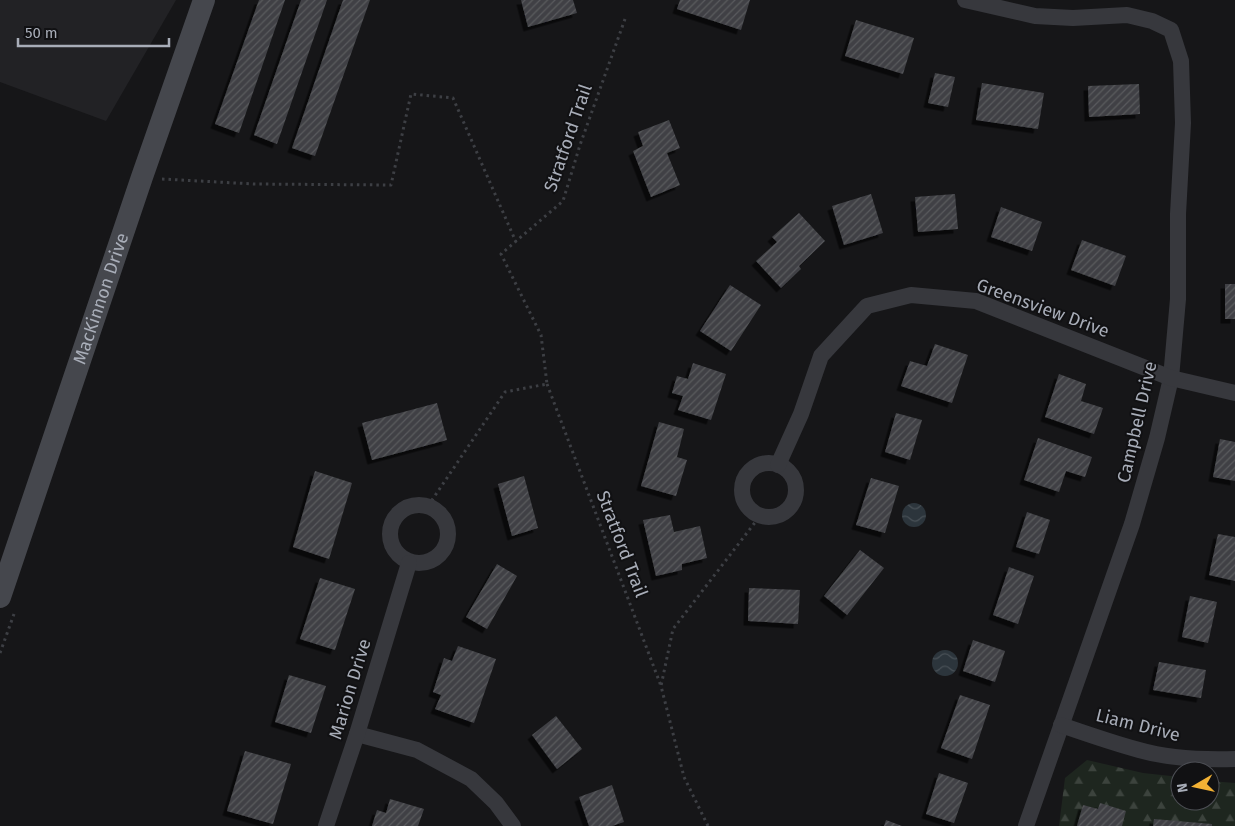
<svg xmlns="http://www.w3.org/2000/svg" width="1235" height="826" viewBox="0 0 1235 826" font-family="'Fira Sans',sans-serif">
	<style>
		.built { fill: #222225 }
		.forest { fill: url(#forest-firs) }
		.water { fill: url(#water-waves) }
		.building { fill: url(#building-hatch); filter: url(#shadow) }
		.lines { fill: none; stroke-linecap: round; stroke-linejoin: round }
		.path { stroke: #3d3f44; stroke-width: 3; stroke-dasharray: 2.5 4; stroke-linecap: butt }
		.street { stroke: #37383d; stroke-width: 16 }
		.secondary { stroke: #45474d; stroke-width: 22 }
		.labels { text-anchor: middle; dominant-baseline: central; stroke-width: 4; stroke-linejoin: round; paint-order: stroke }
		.street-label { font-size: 18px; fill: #a8adb8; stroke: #111113 }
	</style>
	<defs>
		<pattern id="forest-firs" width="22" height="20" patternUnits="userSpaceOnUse" patternTransform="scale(1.25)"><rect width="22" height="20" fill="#1e261f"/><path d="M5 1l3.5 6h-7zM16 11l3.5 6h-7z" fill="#3c433d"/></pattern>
		<pattern id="water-waves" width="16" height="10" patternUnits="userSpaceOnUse" patternTransform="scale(1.25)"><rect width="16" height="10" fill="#2c353c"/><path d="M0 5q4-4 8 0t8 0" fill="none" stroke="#485056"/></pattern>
		<pattern id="building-hatch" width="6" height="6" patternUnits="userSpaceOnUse" patternTransform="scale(1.25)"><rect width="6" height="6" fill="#404145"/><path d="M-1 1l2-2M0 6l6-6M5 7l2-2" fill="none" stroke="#595a5e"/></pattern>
		<filter id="shadow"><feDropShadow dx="-4.5" dy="4.5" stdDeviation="0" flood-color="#0009"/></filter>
	</defs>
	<rect width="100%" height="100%" fill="#161618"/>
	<!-- built -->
	<polygon class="built" points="0,0 176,0 106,121 0,82"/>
	<!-- forest -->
	<polygon class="forest" points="1087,760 1143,773 1180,777 1180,801 1210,801 1210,781 1235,783 1235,826 1059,826 1065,778"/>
	<!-- water -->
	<g class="water">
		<circle cx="914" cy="515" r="12"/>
		<circle cx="945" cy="663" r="13"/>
	</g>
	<!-- building -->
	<g class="building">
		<polygon points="259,0 285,0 239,133 215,124"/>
		<polygon points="301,0 327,0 277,144 254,135"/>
		<polygon points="343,0 370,0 315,156 292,148"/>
		<polygon points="521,0 573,0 577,13 528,27"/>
		<polygon points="680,0 750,0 741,30 677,9"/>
		<polygon points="856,20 914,38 903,74 845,56"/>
		<polygon points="935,73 955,77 948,107 928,103"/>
		<polygon points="982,83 1044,93 1038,129 976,120"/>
		<polygon points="1139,84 1140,114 1089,117 1088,86"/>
		<polygon points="669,120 680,148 667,153 680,185 651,197 633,151 643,146 638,132"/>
		<polygon points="871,194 883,233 844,245 832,206"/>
		<polygon points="955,194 958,229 918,232 915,197"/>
		<polygon points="1001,207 1042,222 1032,251 991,237"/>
		<polygon points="799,213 825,241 799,266 801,269 781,288 756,261 777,242 772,237"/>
		<polygon points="1082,240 1126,256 1115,286 1071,270"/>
		<rect x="1225" y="284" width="10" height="35"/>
		<polygon points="730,285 761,305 731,351 700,331"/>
		<polygon points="935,344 968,355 952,403 901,386 910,361 927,366"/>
		<polygon points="693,363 726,374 711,420 678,410 683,396 672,393 677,376 688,379"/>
		<polygon points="1059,374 1086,384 1081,401 1103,408 1094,434 1045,417"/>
		<polygon points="437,403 447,440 372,460 362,423"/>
		<polygon points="896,413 922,420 910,460 885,452"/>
		<polygon points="659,422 684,429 677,457 687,460 676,496 641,486"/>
		<polygon points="1038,438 1092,457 1085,477 1066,471 1059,492 1024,480"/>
		<polygon points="1220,439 1235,442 1235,481 1213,477"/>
		<polygon points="315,471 352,483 329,559 293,547"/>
		<polygon points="524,476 538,528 512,536 498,484"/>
		<polygon points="871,478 899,486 885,533 856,525"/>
		<polygon points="1027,512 1050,520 1039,554 1016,547"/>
		<polygon points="670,515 674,532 700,526 707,558 682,564 682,570 656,576 643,520"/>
		<polygon points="1218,534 1235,537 1235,581 1209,575"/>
		<polygon points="860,550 884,568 847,615 824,596"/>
		<polygon points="497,564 517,576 487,629 466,617"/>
		<polygon points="1009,567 1034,576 1018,624 993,615"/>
		<polygon points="320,578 355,589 335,650 300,639"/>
		<polygon points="749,588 800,590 798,624 748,621"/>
		<polygon points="1190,596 1217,602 1208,643 1182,637"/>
		<polygon points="973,640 1005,651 995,682 963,671"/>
		<polygon points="458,646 496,659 474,723 435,709 441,695 433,692 444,658 452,661"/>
		<polygon points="1159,662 1206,670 1201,698 1153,690"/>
		<polygon points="289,675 326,686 311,733 275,722"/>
		<polygon points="960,695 990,705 972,759 941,748"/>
		<polygon points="556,716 582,749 557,769 532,735"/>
		<polygon points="245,751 291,764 273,824 227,811"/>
		<polygon points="939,773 968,783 954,823 926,814"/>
		<polygon points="612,785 624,822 612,826 589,826 579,797"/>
		<polygon points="390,799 424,809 418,826 372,826 377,810 386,813"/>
		<polygon points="1100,803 1126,811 1122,826 1077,826 1083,805 1098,809"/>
		<polygon points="1154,819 1212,824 1212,826 1153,826"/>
		<polygon points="886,820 902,826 884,826"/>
	</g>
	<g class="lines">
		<!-- path -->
		<g class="path">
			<polyline points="162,179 254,184 391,185 411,94 453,98 516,242"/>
			<polyline points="547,384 661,686"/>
			<polyline points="428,506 505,392 547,384 541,335 501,254 563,201 580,145 625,19"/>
			<polyline points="0,653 14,614"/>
			<polyline points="708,826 684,777 661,686 673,629 760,516"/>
		</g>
		<!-- street -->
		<g class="street">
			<polyline points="965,0 1035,16 1073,18 1127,15 1152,21 1171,30 1181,61 1183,123 1178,214 1178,299 1171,378 1157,438 1132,524 1026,826"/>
			<circle cx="769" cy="490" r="27"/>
			<polyline points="778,465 801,414 821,356 867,306 911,295 976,301 1171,378 1235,393"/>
			<circle cx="419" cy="534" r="29"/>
			<path d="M1061,725C1087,734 1113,743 1139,750C1170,759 1203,760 1235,759"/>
			<polyline points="357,734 417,750 471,779 496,803 513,826"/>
			<polyline points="326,826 357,734 409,563"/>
		</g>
		<!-- secondary -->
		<path class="secondary" id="s1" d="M0,597L142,177L204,0"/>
	</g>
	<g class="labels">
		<!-- street labels -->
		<g class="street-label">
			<text transform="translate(568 138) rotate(-71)">Stratford Trail</text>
			<text stroke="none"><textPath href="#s1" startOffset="315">MacKinnon Drive</textPath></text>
			<text transform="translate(1043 308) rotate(20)">Greensview Drive</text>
			<text transform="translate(1137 422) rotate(-77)">Campbell Drive</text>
			<text transform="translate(622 544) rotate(69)">Stratford Trail</text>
			<text transform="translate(350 689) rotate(-73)">Marion Drive</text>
			<text transform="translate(1138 725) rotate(14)">Liam Drive</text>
		</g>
	</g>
	<!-- north arrow -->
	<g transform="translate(1195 786) rotate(261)"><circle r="24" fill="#111113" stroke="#4d4f55"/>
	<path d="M0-4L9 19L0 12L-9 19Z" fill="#f2b134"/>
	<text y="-8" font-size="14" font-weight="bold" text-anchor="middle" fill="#a8adb8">N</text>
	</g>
	<!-- scale -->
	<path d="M18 38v8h151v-8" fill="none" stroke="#a8adb8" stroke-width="2.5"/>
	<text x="25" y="38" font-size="15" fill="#a8adb8" stroke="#111113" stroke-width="4" paint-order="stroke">50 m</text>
</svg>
